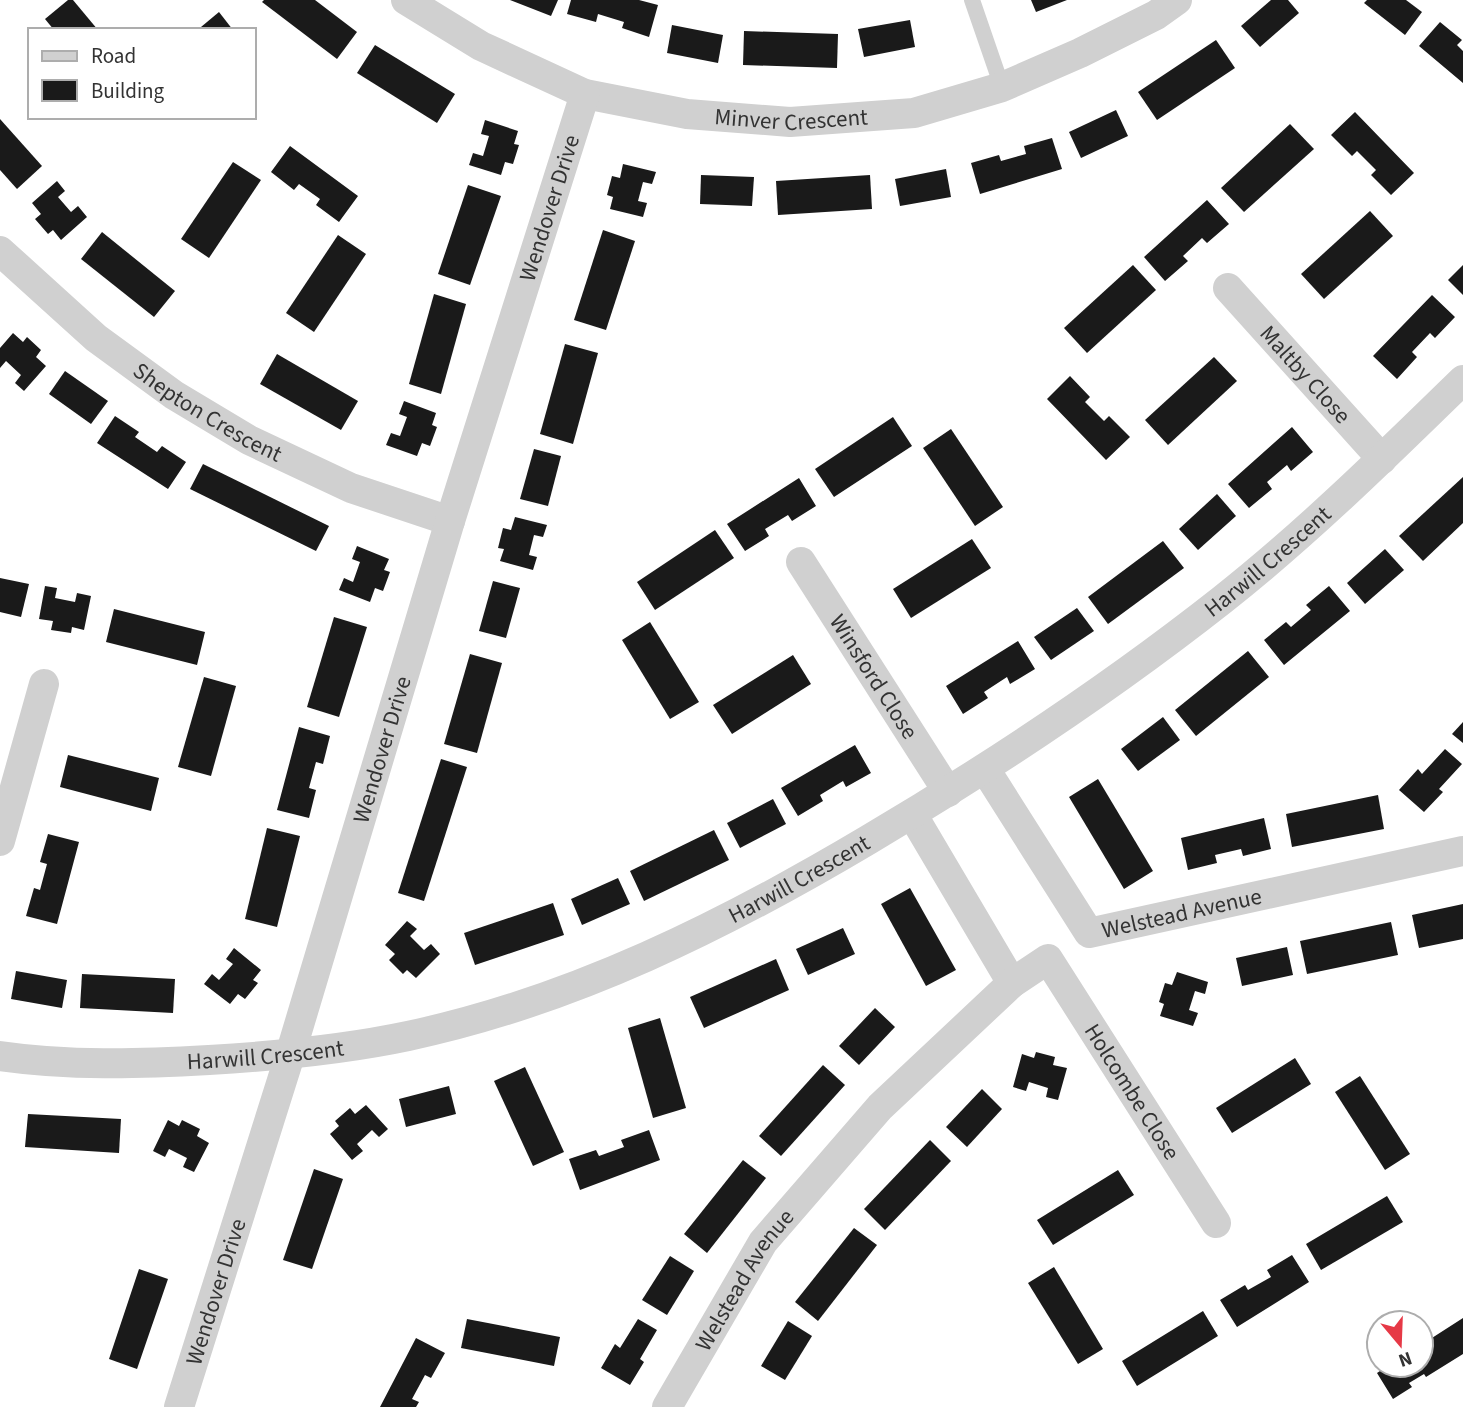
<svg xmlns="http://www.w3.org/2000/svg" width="1463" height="1407" viewBox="0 0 1463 1407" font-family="'Source Sans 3',sans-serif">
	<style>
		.building { fill: #1a1a1a }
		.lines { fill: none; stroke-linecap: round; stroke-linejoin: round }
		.lane { stroke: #d0d0d0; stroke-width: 16 }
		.street { stroke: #d0d0d0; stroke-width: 30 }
		.labels { text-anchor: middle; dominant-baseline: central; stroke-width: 7; stroke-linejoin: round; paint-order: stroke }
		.street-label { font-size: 23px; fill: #333; stroke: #fff }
	</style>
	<rect width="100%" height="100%" fill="#fff"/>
	<!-- building -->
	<g class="building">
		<polygon points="68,0 73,0 98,30 54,30 45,19"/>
		<polygon points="264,0 315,0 357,32 337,59 262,2"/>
		<polygon points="510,0 558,0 551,16"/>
		<polygon points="571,0 639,0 658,5 649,37 622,28 624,22 598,14 596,22 567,14"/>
		<polygon points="1031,0 1067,0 1036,12"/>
		<polygon points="1271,0 1288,0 1299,13 1260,47 1241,26"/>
		<polygon points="1367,0 1406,0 1422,12 1405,35 1364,3"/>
		<polygon points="219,12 233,30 198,30 201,27"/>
		<polygon points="910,20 915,47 864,57 858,29"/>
		<polygon points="1440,22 1462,40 1457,45 1463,51 1463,83 1419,46"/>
		<polygon points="672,25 723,35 718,63 667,53"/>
		<polygon points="744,31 838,34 837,68 743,65"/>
		<polygon points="1216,40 1235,68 1157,120 1138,92"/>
		<polygon points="375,45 455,94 437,123 357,73"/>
		<polygon points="1116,110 1128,136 1081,158 1069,132"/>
		<polygon points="1355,112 1414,173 1391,195 1371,175 1376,170 1357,151 1352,156 1331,135"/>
		<polygon points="0,119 42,166 17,189 0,170"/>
		<polygon points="485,120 518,131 514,144 519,145 513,164 505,162 501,175 469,165 473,153 483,156 489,136 481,134"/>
		<polygon points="1290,124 1314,149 1244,212 1221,188"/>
		<polygon points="1052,138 1062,169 980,194 971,163 999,155 1001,161 1026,154 1024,146"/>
		<polygon points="290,146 358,196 339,222 316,205 320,199 299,184 294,190 271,172"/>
		<polygon points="233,162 261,180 209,258 181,239"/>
		<polygon points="623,164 656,172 652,184 643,182 638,201 647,203 643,217 610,209 613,197 607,195 612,176 620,178"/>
		<polygon points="946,169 951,197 900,206 895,179"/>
		<polygon points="701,175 754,177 752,206 700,204"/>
		<polygon points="870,175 872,209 778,215 776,181"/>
		<polygon points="57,181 65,191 58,197 71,212 78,206 87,217 61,240 53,230 48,234 35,219 41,214 32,203"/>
		<polygon points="468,185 501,196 470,285 438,274"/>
		<polygon points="1207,200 1229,224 1207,243 1202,238 1183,256 1188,261 1165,281 1144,257"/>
		<polygon points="1370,211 1393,236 1324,299 1301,274"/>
		<polygon points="603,230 635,241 606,330 574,320"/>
		<polygon points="102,232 175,291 154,317 81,259"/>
		<polygon points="338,235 366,254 314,332 286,313"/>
		<polygon points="1133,265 1156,290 1087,353 1064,328"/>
		<polygon points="1463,265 1463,295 1448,280"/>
		<polygon points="434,294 466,304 441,394 409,384"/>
		<polygon points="1432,295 1455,317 1435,338 1430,333 1412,352 1417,357 1397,379 1373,356"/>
		<polygon points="13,333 23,342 27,337 41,350 36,357 46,366 24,391 15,383 21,375 6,361 0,368 0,348"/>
		<polygon points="565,344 598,353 573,444 540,434"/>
		<polygon points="277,354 358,401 341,430 260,384"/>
		<polygon points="1214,357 1237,381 1168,445 1145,420"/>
		<polygon points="65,371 108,401 91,424 49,394"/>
		<polygon points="1070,376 1090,397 1085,402 1104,421 1109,416 1130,437 1106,460 1047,399"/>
		<polygon points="404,401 436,413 432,425 437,427 430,446 422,443 417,456 386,445 391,433 400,436 407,417 399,414"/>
		<polygon points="115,416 139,432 135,437 157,452 162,446 186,462 168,489 97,443"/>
		<polygon points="893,417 912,446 834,497 815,469"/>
		<polygon points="1292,427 1313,452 1291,471 1287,465 1267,482 1272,489 1249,508 1228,484"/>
		<polygon points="951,429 1003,507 975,526 923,448"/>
		<polygon points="534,449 561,456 548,506 520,499"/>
		<polygon points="203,464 329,526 316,551 190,489"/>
		<polygon points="1463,477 1463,523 1423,561 1399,536"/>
		<polygon points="799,478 816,506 792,521 788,515 765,529 769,536 745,551 727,524"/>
		<polygon points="1217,494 1236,516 1198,550 1179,529"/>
		<polygon points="515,517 547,525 543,537 534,535 529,555 537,557 533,570 500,561 504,549 498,548 503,528 511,530"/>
		<polygon points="715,530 734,558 655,610 637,582"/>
		<polygon points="972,539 991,568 911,618 893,589"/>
		<polygon points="1163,541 1184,568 1108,624 1088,597"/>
		<polygon points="357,546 389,559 384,570 390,572 383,591 375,588 370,602 339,590 344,578 353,582 360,562 352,559"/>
		<polygon points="1385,549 1404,570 1365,604 1347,583"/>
		<polygon points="0,578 29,584 21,617 0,612"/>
		<polygon points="493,581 520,588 506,638 479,631"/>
		<polygon points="45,586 57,588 55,598 75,602 77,593 91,596 84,630 72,627 71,633 51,630 53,621 39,619"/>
		<polygon points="1329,586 1350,611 1284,665 1264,640 1286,622 1291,627 1311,610 1306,605"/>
		<polygon points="1077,608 1094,631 1051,660 1034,637"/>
		<polygon points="114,609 205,632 197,665 106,642"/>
		<polygon points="334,617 367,627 339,717 307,707"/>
		<polygon points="650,622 699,702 670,719 622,640"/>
		<polygon points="1018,641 1035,669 1010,684 1007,677 984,692 988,698 963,714 946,686"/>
		<polygon points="1248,651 1269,677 1196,736 1175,710"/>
		<polygon points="470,654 502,663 477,753 444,744"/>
		<polygon points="793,655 811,684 732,734 713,705"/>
		<polygon points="204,677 236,686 211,776 178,767"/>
		<polygon points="1163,717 1180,740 1138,771 1121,749"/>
		<polygon points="1463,722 1463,743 1452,734"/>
		<polygon points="299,727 330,736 323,764 316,762 309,788 316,790 309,818 277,810"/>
		<polygon points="855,745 871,773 846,787 843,781 820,795 823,801 798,816 781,788"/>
		<polygon points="1445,749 1462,764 1439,789 1443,792 1424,812 1399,790 1418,769 1422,774"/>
		<polygon points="68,755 159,778 151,811 60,787"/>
		<polygon points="441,759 467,767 424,901 398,893"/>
		<polygon points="1098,779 1153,871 1124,889 1069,797"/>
		<polygon points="1378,795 1384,829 1292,847 1286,814"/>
		<polygon points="773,799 786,824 740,848 727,823"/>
		<polygon points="1264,818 1271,849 1243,856 1241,849 1215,855 1217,863 1188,870 1181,838"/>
		<polygon points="267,828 300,836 277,927 245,919"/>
		<polygon points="714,830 729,860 644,901 630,871"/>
		<polygon points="48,834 79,842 57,924 26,916 34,888 40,890 47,864 40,862"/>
		<polygon points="618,878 630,904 582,925 571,899"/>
		<polygon points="910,888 956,970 926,986 881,904"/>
		<polygon points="553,903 564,935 475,965 464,933"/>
		<polygon points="1463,904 1463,939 1419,948 1412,915"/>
		<polygon points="407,921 417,929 410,936 424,950 431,944 440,954 416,978 407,970 403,974 389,960 395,954 385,945"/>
		<polygon points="1391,922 1398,955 1307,974 1300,941"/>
		<polygon points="843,928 855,954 808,975 796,949"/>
		<polygon points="1287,947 1293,975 1242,986 1236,958"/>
		<polygon points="234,948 261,970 253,980 258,983 245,999 238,994 230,1004 204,984 212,974 219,980 233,964 226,959"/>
		<polygon points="776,959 789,990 704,1028 690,997"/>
		<polygon points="16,971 67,980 62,1008 11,999"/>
		<polygon points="1177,972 1208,982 1205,994 1195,991 1189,1010 1198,1013 1193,1026 1160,1016 1164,1004 1159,1002 1165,983 1172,985"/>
		<polygon points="82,974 175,979 173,1013 80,1008"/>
		<polygon points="875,1008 895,1027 859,1065 839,1046"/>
		<polygon points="660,1018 686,1108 653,1118 628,1028"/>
		<polygon points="1036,1052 1055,1057 1053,1065 1067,1068 1058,1100 1046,1097 1048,1088 1029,1082 1026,1091 1013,1087 1022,1054 1034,1058"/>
		<polygon points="1295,1058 1311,1084 1232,1133 1216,1108"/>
		<polygon points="823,1065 845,1085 781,1156 759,1136"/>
		<polygon points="525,1067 564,1152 533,1166 494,1081"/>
		<polygon points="1360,1076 1410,1154 1385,1170 1335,1092"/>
		<polygon points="449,1086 456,1114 406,1127 399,1099"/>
		<polygon points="982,1089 1002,1109 967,1147 946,1127"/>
		<polygon points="366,1105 388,1129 379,1137 372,1130 357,1144 363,1151 352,1160 330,1134 339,1126 335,1121 350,1108 355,1114"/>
		<polygon points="28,1114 121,1119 119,1153 25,1147"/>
		<polygon points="168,1120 179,1126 182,1120 200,1129 197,1136 209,1143 194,1172 183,1167 187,1158 169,1149 165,1157 153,1151"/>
		<polygon points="649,1130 660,1160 580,1190 569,1159 596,1150 599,1156 624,1147 621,1140"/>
		<polygon points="930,1140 951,1161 885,1230 864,1209"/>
		<polygon points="743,1160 766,1178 707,1253 684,1234"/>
		<polygon points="314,1169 343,1179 312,1269 283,1260"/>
		<polygon points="1118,1170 1134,1195 1053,1245 1037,1220"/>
		<polygon points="1387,1196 1403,1222 1321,1270 1306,1244"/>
		<polygon points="854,1228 877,1245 818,1321 795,1302"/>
		<polygon points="1292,1255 1309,1282 1237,1327 1220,1300 1245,1285 1248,1290 1271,1277 1267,1270"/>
		<polygon points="670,1256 694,1271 667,1315 642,1300"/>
		<polygon points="1054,1267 1103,1349 1078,1364 1028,1283"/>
		<polygon points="139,1269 168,1279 137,1369 109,1359"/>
		<polygon points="1203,1311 1218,1336 1137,1386 1122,1361"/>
		<polygon points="1463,1318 1463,1354 1426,1377 1424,1374 1409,1383 1412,1387 1393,1399 1377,1373 1389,1365 1421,1365 1421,1345"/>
		<polygon points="467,1319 560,1337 554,1366 461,1348"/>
		<polygon points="638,1319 657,1330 640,1359 644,1362 630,1385 601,1368 615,1344 620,1348"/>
		<polygon points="788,1321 812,1336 785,1380 761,1366"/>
		<polygon points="416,1338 445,1353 431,1378 425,1375 412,1399 419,1402 416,1407 380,1407"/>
	</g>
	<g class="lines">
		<!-- lane -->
		<polyline class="lane" points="972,0 1002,87"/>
		<!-- street -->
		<g class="street">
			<path id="s1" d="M406,0L481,46L585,94L687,114L790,122L914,113L1002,87L1080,53L1156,15L1177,0"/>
			<path id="s2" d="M0,251L96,338L174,395L249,440L351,488L450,521"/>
			<path id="s3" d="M1228,288L1382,459"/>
			<path id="s4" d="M801,562L948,792"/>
			<path id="s5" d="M985,769L1089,933L1463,851"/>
			<polyline points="912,814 1012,983"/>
			<polyline points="0,841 44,684"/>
			<path id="s6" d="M0,1056C69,1066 139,1064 209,1060C276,1056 342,1050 408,1036C573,1001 725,925 868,840C991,767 1109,689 1222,600C1307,533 1385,456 1463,380"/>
			<path id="s7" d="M179,1407L290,1055L450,521L585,94"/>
			<path id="s8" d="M667,1407L763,1242L880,1107L1012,983L1048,959L1216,1223"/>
		</g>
	</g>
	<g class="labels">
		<!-- street labels -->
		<g class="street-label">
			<text stroke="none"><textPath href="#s1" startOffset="411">Minver Crescent</textPath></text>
			<text stroke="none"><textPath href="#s7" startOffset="1255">Wendover Drive</textPath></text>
			<text stroke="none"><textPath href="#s3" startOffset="116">Maltby Close</textPath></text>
			<text stroke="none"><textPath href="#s2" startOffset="264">Shepton Crescent</textPath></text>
			<text stroke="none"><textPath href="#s6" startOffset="1400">Harwill Crescent</textPath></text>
			<text stroke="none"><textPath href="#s4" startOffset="136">Winsford Close</textPath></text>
			<text stroke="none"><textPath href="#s7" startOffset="688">Wendover Drive</textPath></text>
			<text stroke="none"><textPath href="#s6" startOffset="833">Harwill Crescent</textPath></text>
			<text stroke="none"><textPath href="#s5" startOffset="289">Welstead Avenue</textPath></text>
			<text stroke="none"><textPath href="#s6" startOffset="266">Harwill Crescent</textPath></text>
			<text stroke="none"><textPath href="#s8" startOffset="751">Holcombe Close</textPath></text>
			<text stroke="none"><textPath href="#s8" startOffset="149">Welstead Avenue</textPath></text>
			<text stroke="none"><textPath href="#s7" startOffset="121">Wendover Drive</textPath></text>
		</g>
	</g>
	<!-- legend -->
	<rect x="28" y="28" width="228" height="91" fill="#ffffff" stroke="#adadad" stroke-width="2"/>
	<rect x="42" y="51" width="35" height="10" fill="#d0d0d0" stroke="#adadad" stroke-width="2"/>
	<text x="91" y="63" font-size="21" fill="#333333">Road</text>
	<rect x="42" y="80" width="35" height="21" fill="#1a1a1a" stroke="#adadad" stroke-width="2"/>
	<text x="91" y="98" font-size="21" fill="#333333">Building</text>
	<!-- north arrow -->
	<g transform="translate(1400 1344) rotate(161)"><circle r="33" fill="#ffffff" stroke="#adadad" stroke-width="2"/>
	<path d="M0-5L12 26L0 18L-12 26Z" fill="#e63946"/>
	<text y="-10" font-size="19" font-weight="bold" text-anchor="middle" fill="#333333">N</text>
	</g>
</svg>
